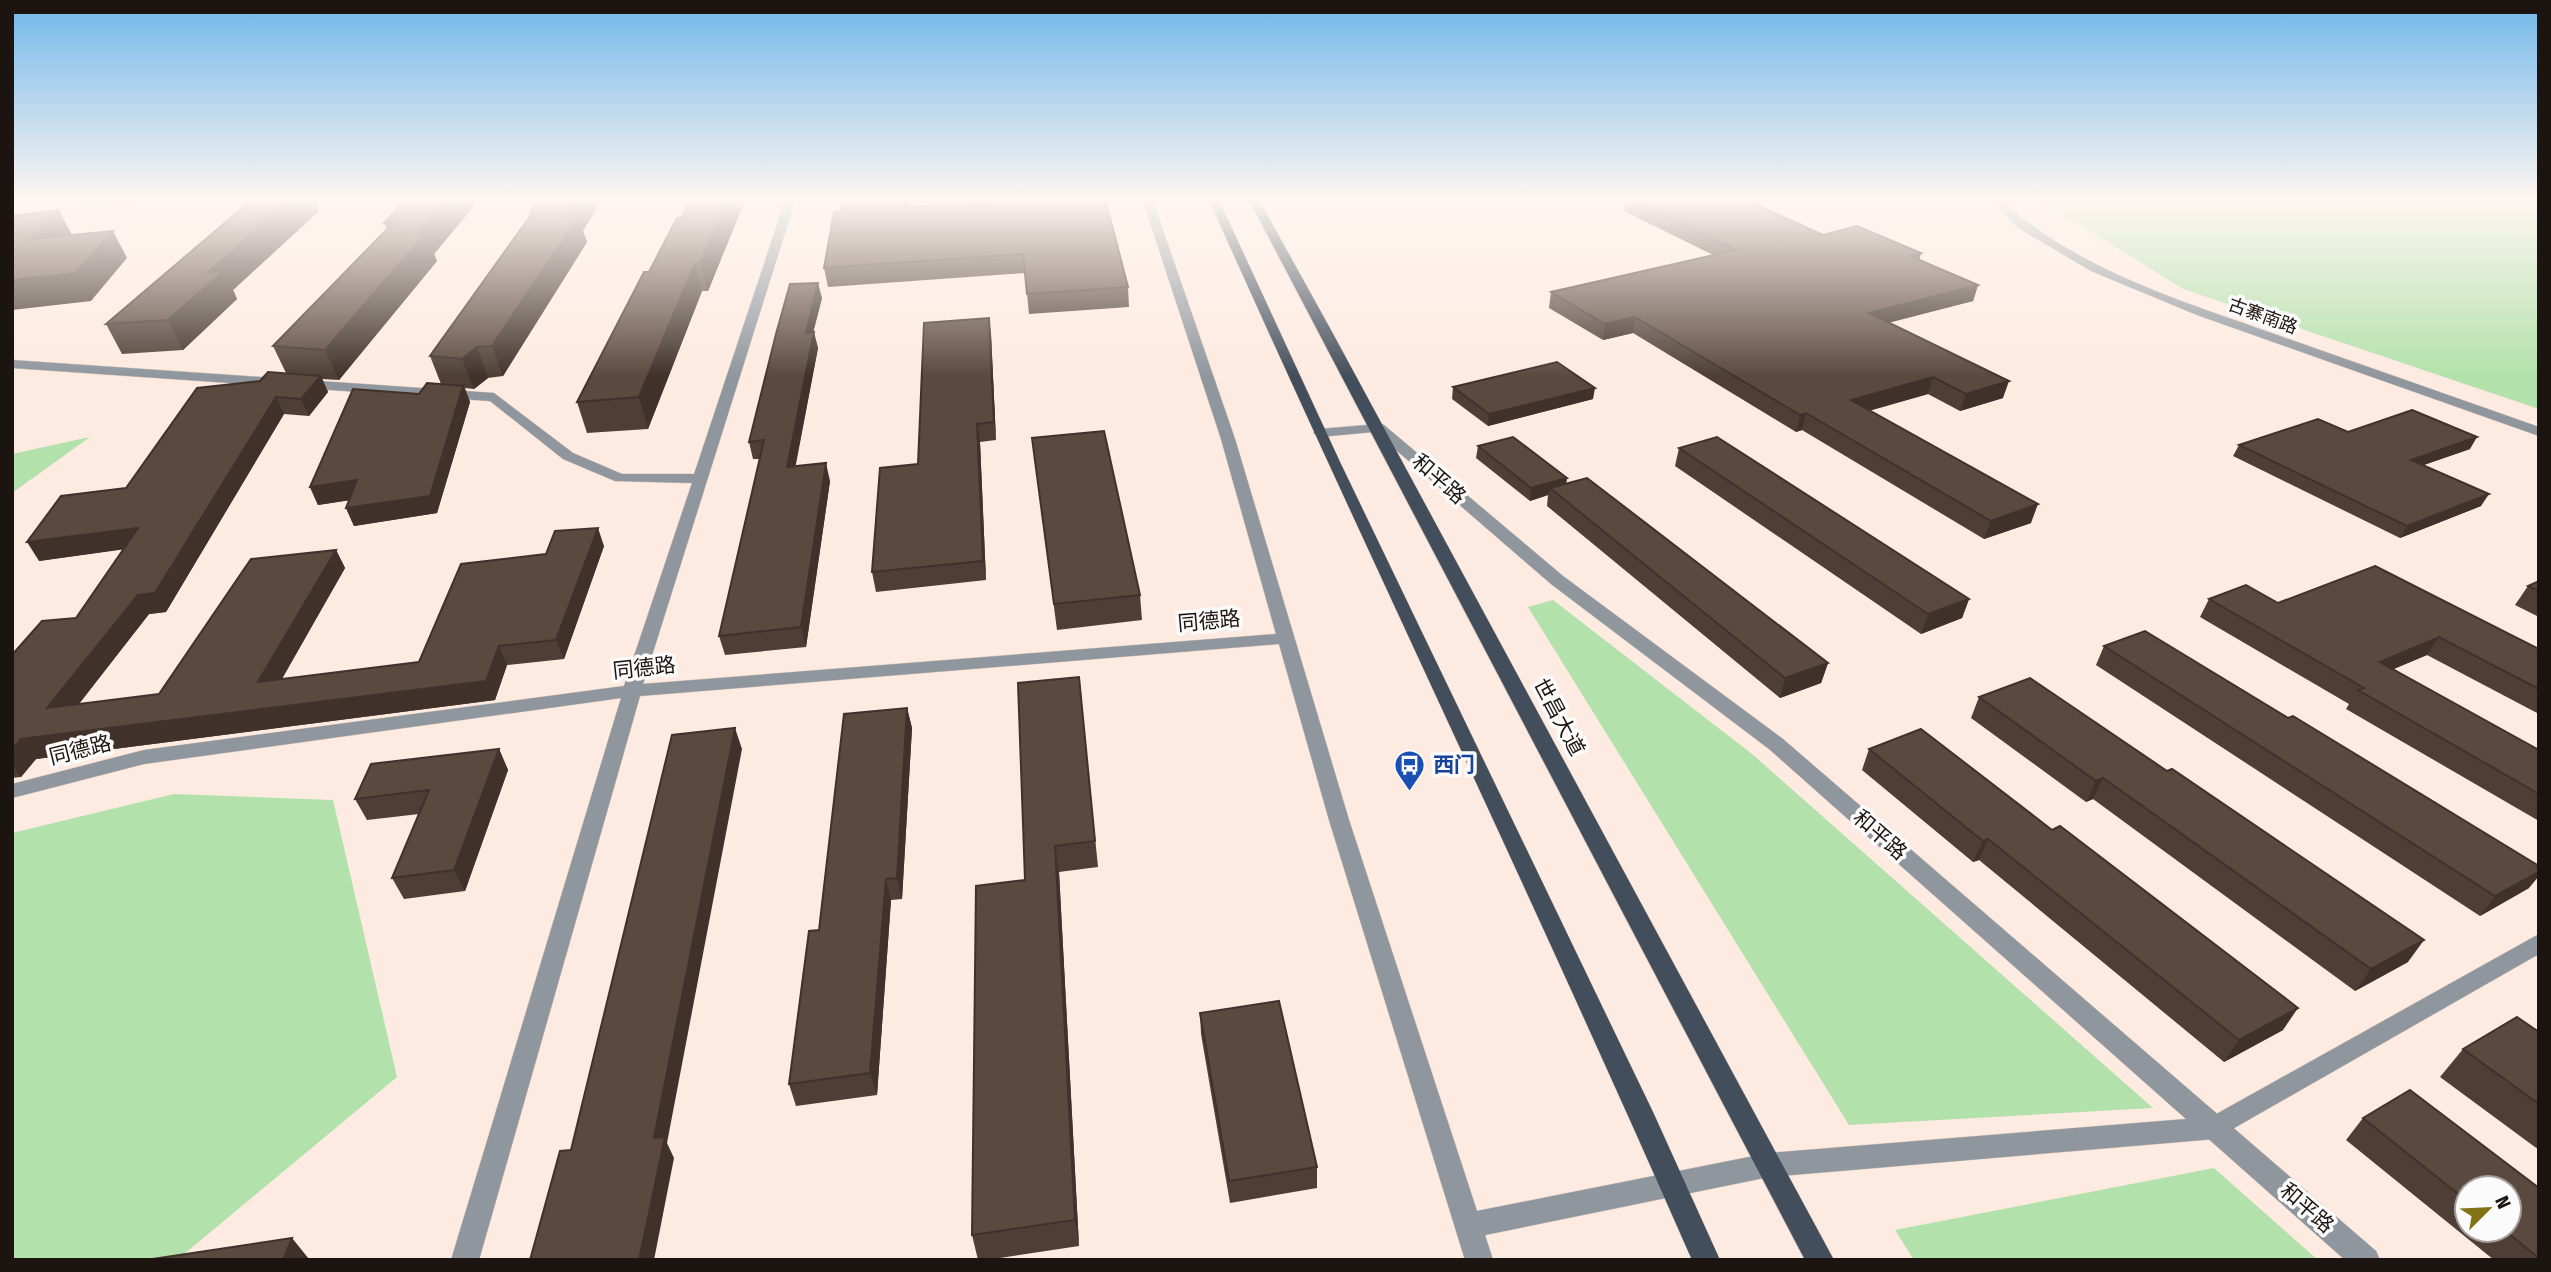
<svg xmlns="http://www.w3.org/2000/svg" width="2551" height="1272" viewBox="0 0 2551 1272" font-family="'Fira Sans Condensed','Noto Sans SC',sans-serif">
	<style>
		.green { fill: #b3e1ab }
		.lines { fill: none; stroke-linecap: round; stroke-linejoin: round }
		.minor-casing { stroke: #d9c8bf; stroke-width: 1 }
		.tertiary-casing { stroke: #d9c8bf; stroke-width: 1 }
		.primary-casing { stroke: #d9c8bf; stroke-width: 1 }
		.minor { fill: #8f969d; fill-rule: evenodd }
		.tertiary { fill: #8f969d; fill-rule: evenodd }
		.primary { fill: #424e5b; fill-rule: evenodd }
		.wall { fill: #4e3e35; fill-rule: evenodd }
		.shaded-wall { fill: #40322b }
		.building { fill: #5b483e; stroke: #40322b; stroke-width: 2 }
		.labels { text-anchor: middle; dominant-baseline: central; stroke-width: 7; stroke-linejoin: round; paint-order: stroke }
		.far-street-label { font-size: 18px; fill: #1c1410; stroke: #fbfbfb }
		.street-label { font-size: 21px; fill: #1c1410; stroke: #fbfbfb }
		.transit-label { font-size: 21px; font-weight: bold; fill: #164399; stroke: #fbfbfb; text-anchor: start }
	</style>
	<rect width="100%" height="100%" fill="#fdeae0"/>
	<!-- green -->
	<g class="green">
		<polygon points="80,198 171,198 93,208 81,206"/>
		<polygon points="2037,198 2539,198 2539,409 2183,289"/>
		<polygon points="90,437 12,493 12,454"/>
		<polygon points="1553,600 1752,754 2153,1108 1849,1125 1528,607"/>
		<polygon points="174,794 333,800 397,1077 177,1260 12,1260 12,833"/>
		<polygon points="2214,1168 2318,1260 1914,1260 1895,1230"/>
	</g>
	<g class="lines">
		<defs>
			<g id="minor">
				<polygon points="786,198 796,198 643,684 1276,634 1221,439 1142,198 1152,198 1235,439 1349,820 1477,1211 1769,1153 2211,1117 2539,934 2539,954 2215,1139 1769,1177 1485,1235 1493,1260 1465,1260 1329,820 1279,644 640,696 479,1260 451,1260 621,698 144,764 12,798 12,784 144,750 624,686 692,483 615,481 563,459 490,401 12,368 12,360 494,393 573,453 622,474 694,474"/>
				<path d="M1988,198H1999C2077,271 2185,302 2283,337C2368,367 2454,397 2539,427V436L2197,315L2091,271L2020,229Z"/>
				<polygon points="1379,424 1384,425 1384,431 1320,437 1313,433 1320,429"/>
			</g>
			<polygon id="tertiary" points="1379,424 1384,425 1563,576 1783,739 2376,1251 2380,1260 2345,1260 1769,749 1551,584 1374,431 1374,425"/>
			<g id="primary">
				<path d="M1208,198H1218L1340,462L1653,1112L1720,1260H1692C1536,904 1367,553 1208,198Z"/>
				<polygon points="1248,198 1258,198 1331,330 1834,1260 1805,1260"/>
			</g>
		</defs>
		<!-- minor casing -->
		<use href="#minor" class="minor-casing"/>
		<!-- tertiary casing -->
		<use href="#tertiary" class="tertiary-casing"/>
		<!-- primary casing -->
		<use href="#primary" class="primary-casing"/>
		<!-- minor -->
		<use href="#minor" class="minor"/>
		<!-- tertiary -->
		<use href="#tertiary" class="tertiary"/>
		<!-- primary -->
		<use href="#primary" class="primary"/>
	</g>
	<!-- wall -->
	<g class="wall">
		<polygon points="254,198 329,198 326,201 315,202 319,211 233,290 237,299 183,350 122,354 106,324"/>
		<polygon points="407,198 473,198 472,200 474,206 434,254 437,261 339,380 322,379 328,392 309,416 284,414 166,612 149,614 79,704 159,694 336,550 345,568 282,679 419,662 546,554 604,546 564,659 507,665 495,700 36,759 21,777 12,778 12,655 76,618 123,549 39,561 126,488 286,373 273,346 387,230 384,223"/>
		<polygon points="540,198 583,231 587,242 503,376 488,378 474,389 465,388 470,402 437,513 354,526 346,508 349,500 318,505 310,487 419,394 441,384 430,356 531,215 530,212"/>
		<polygon points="691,198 746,198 708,291 702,291 648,429 587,433 577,402 682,217"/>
		<polygon points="843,198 909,198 909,207 1128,287 1129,307 1029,314 1025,273 828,287 824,268 841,211"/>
		<polygon points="1626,198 1742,198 1823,235 1921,253 1919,260 1978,285 1973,301 1889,322 2003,398 1960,411 1928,394 1869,411 2031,523 1984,539 1802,430 1796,432 1633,333 1603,340 1549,308 1551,292 1713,255 1624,211"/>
		<polygon points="822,298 813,332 818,348 795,466 830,481 806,647 725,655 719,636 760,459 753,459 749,442"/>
		<polygon points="991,334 996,440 980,442 986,580 876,592 872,572 918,464"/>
		<polygon points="1453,387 1593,399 1488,426 1452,399"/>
		<polygon points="2348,432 2470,449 2423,465 2481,506 2400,538 2233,456 2239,445"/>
		<polygon points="1032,438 1140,595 1142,620 1057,630"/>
		<polygon points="1478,446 1567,478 1566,483 1828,663 1821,683 1780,698 1547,506 1548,495 1530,501 1476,458"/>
		<polygon points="1679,448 1969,599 1962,618 1921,634 1675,466"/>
		<polygon points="2539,581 2539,617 2515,605 2528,586"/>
		<polygon points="2209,599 2278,603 2539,649 2539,714 2427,655 2393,669 2539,750 2539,821 2346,709 2349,704 2200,617"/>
		<polygon points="2104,646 2529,888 2480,916 2096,665"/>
		<polygon points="1079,677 1098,867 1059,872 1079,1246 987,1260 978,1260 972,1235 1025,880"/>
		<polygon points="1979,697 2408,962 2355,991 2093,799 2086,802 1971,718"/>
		<polygon points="907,708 912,728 902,899 891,900 877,1095 796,1106 789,1084 819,930"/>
		<polygon points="499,749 508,770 465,891 404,899 392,878 419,814 367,820 355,799"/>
		<polygon points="1869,749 2052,830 2283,1030 2224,1062 1979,860 1973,862 1862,770"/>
		<polygon points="1200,1013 1317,1167 1317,1188 1230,1203 1201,1034"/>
		<polygon points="2539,1032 2539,1150 2440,1077 2463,1049"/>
		<path d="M2363,1118L2539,1188V1260H2494L2346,1140ZM2467,1188L2509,1230H2467Z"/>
	</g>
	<!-- shaded-wall -->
	<g class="shaded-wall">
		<polygon points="293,198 314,198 319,211 233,290 237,299 183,350 168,320 208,272"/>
		<polygon points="449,198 473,198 472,200 474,206 434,254 437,261 339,380 325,350 417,234"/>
		<polygon points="580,198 603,198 583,231 587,242 503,376 492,346"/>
		<polygon points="729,198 746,198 708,291 700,263"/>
		<polygon points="906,198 909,198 908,226 905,207"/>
		<polygon points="59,210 73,237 31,239"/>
		<polygon points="113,231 127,258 91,301 12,310 12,280"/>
		<polygon points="1921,253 1917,268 1910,256"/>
		<polygon points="695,263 702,291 648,429 639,397"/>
		<polygon points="818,283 822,298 809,349 806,333"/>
		<polygon points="1978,285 1973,301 1865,329 1869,313"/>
		<polygon points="1635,317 1633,333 1603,340 1605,324"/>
		<polygon points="989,318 991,334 996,440 994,422"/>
		<polygon points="814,332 818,348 792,485 787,467"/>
		<polygon points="477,347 488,378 474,389 462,359"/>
		<polygon points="321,376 328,392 309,416 301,399"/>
		<polygon points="1933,377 1928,394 1846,417 1851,400"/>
		<polygon points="2009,381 2003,398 1960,411 1966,394"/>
		<polygon points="463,386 470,402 437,513 354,526 346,508"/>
		<polygon points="1595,388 1593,399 1488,426 1489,414"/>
		<polygon points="276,397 284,414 166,612 149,614 60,728 47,708"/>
		<polygon points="1806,413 1802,430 1796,432 1800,415"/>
		<polygon points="977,424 980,442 986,580 983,561"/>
		<polygon points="2477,437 2470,449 2404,472 2411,460"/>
		<polygon points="826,463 830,481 806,647 801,627"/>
		<polygon points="1567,478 1565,491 1550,488 1548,495 1530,501 1531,488"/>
		<polygon points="357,480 365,498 318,505 310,487"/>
		<polygon points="2489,494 2481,506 2400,538 2407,526"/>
		<polygon points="2038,504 2031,523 1984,539 1991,521"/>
		<polygon points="138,528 148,546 39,561 27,542"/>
		<polygon points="598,528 604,546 564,659 556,640"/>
		<polygon points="336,550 345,568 269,701 258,682"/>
		<polygon points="1969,599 1962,618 1921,634 1928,614"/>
		<polygon points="2439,637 2427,655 2368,680 2380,662"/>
		<polygon points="499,646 507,665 495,700 36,759 21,777 12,765 12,750 21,739 486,681"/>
		<polygon points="1828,663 1821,683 1780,698 1785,678"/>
		<polygon points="907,708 912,728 902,899 897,878"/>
		<polygon points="735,728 742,749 667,1143 674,1158 654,1260 639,1260 654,1138"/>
		<polygon points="499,749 508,770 465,891 454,870"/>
		<polygon points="2103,778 2093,799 2086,802 2096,781"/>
		<polygon points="1988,839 1979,860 1973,862 1983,841"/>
		<polygon points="1055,846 1059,872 1079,1246 1075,1220"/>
		<polygon points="2539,872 2539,876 2529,888 2480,916 2495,896"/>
		<polygon points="886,879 891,900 877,1095 870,1073"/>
		<polygon points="2424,940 2408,962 2355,991 2371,969"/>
		<polygon points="2298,1008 2283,1030 2224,1062 2239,1040"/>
		<polygon points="292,1238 309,1259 308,1260 283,1260"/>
	</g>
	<!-- building -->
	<g class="building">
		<polygon points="254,198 293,198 208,272 224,271 168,320 106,324"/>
		<polygon points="407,198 449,198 417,234 426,233 325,350 273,346 394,222 384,223"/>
		<polygon points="540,198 580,198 568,216 579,216 492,346 477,347 462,359 430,356 533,212 530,212"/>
		<polygon points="691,198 729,198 700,263 695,263 639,397 577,402 644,272 649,272 677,218 682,217"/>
		<polygon points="843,198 906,198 905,207 1002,201 1002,198 1105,198 1128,287 1027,294 1023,254 824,268 834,212 841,211"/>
		<polygon points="1629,198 1742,198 1823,235 1857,226 1921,253 1910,256 1978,285 1869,313 2009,381 1966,394 1933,377 1851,400 2038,504 1991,521 1806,413 1800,415 1635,317 1605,324 1551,292 1736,250"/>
		<polygon points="59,210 31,239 113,231 76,273 12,280 12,216"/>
		<polygon points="818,283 806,333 814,332 787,467 826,463 801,627 719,636 764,440 749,442 776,334 790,284"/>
		<polygon points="989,318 994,422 977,424 983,561 872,572 880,468 918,464 924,323"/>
		<polygon points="1557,362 1595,388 1489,414 1453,387"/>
		<polygon points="268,372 321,376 301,399 276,397 155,593 138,595 47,708 159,694 251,559 336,550 258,682 419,662 461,564 546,554 555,531 598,528 556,640 499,646 486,681 21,739 12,750 12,655 42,621 76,618 138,528 27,542 61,496 126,488 197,388 260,381"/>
		<polygon points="427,383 463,386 430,496 346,508 357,480 310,487 353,389 419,394"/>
		<polygon points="2412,410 2477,437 2411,460 2489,494 2407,526 2239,445 2318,419 2348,432"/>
		<polygon points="1104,431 1140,595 1054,604 1032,438"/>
		<polygon points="1513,437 1567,478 1531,488 1478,446"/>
		<polygon points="1717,437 1969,599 1928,614 1679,448"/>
		<polygon points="1587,478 1828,663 1785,678 1550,488"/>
		<polygon points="2375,566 2539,649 2539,689 2439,637 2380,662 2539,750 2539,794 2358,690 2364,688 2209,599 2246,585 2278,603"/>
		<polygon points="2539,581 2539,591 2528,586"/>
		<polygon points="2145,631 2288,718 2293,716 2539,866 2539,872 2495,896 2104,646"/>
		<polygon points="1079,677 1095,841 1055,846 1075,1220 972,1235 976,886 1025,880 1018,683"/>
		<polygon points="2030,678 2167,771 2172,769 2424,940 2371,969 2103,778 2096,781 1979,697"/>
		<polygon points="907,708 897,878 886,879 870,1073 789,1084 809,931 819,930 844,714"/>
		<polygon points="735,728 654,1138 665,1137 639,1260 530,1260 560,1151 571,1150 672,735"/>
		<polygon points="1921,729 2052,830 2060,826 2298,1008 2239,1040 1988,839 1983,841 1869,749"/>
		<polygon points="499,749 454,870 392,878 429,790 355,799 371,764"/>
		<polygon points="1279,1001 1317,1167 1229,1181 1200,1013"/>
		<polygon points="2517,1017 2539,1032 2539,1104 2463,1049"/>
		<polygon points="2410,1090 2539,1188 2539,1258 2504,1230 2509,1230 2509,1188 2467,1188 2467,1201 2363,1118"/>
		<polygon points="292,1238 283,1260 152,1260 153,1259"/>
	</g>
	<!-- sky -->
	<linearGradient id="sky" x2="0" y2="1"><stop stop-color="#70b7ea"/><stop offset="0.53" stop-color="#fef6f1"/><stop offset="1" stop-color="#fef6f1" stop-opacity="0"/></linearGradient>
	<rect width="2551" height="377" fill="url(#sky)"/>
	<!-- icons -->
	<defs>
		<symbol id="bus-pin" viewBox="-11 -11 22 30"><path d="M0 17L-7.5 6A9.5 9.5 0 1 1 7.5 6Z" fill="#1a4fb4" stroke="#fbfbfb"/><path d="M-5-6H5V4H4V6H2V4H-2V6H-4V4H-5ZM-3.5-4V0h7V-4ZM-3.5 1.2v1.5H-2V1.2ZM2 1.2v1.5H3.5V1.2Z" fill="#fff"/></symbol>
	</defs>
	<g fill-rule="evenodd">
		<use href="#bus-pin" x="1392" y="748" width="35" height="47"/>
	</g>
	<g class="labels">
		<!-- far-street labels -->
		<g class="far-street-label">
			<text transform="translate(2263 316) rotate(20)">古寨南路</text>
		</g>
		<!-- street labels -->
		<g class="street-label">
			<text transform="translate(1439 479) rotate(41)">和平路</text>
			<text transform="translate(1209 621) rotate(-5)">同德路</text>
			<text transform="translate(644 668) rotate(-6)">同德路</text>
			<text transform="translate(1559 717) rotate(62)">世昌大道</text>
			<text transform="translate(80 750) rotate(-14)">同德路</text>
			<text transform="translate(1880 835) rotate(41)">和平路</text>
			<text transform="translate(2307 1208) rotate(41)">和平路</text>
		</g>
		<!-- transit labels -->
		<g class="transit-label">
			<text x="1433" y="765">西门</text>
		</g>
	</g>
	<!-- border -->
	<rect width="2551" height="1272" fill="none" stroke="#1c1410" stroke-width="28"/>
	<!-- north arrow -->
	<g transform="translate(2488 1209) rotate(66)"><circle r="33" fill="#fbfbfb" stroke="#a29f9d" stroke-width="2"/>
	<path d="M0-5L12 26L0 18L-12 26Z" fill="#827315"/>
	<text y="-10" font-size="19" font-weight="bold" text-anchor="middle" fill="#1c1410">N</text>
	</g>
</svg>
